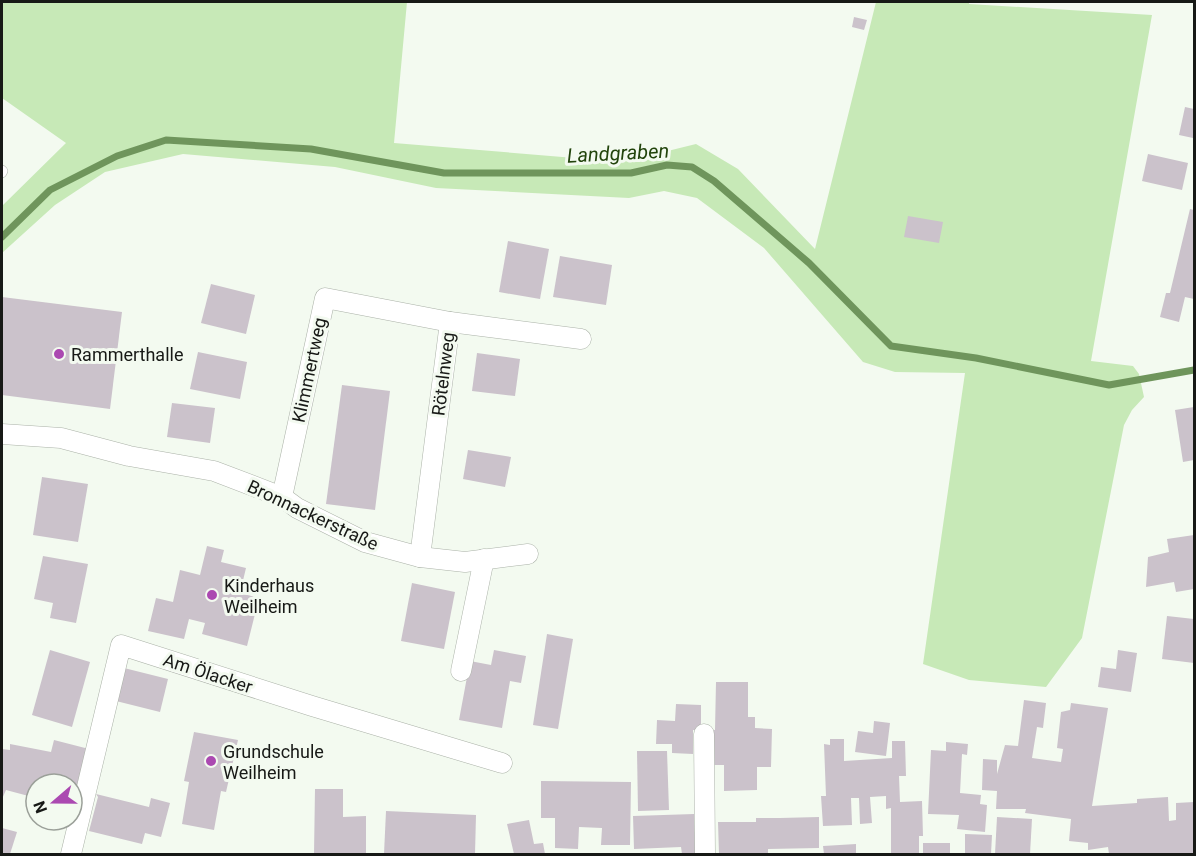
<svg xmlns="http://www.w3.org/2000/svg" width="1196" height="856" viewBox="0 0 1196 856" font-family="Roboto,sans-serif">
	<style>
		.green { fill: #c7e9b7 }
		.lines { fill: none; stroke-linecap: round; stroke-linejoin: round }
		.stream { stroke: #6f955c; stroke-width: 7 }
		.building { fill: #cbc2cb }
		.lane-casing { stroke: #abb2a8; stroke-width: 10 }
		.street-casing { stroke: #abb2a8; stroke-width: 21 }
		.lane { stroke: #fff; stroke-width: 9 }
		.street { stroke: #fff; stroke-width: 20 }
		.poi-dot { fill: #ab49b1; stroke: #f3faf0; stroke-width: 2 }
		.labels { text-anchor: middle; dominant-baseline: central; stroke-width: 6; stroke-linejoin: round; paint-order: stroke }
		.poi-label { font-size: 18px; fill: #171916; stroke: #f3faf0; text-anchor: start }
		.street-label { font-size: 18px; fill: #171916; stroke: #f3faf0 }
		.water-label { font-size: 20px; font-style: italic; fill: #22440c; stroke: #f3faf0 }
	</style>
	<rect width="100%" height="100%" fill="#f3faf0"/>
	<!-- green -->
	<polygon class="green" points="2,2 407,2 394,143 623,162 696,144 738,169 815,249 876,2 969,2 969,4 1152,15 1091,361 1133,366 1139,374 1144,397 1132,410 1124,425 1082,638 1046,687 969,680 923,664 965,373 895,372 863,362 764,248 697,198 664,191 629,198 436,188 335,167 183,154 105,172 55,205 2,253 2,206 66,143 2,98"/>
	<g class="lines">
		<!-- stream -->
		<polyline class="stream" points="2,237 50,190 117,156 166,140 311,149 444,173 631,173 667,165 692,167 714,181 809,263 891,346 976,358 1109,385 1194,370"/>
	</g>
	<!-- building -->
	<g class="building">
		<polygon points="854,17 867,20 864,30 852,27"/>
		<polygon points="1185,107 1194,109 1193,138 1179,135"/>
		<polygon points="1148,154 1188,163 1182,190 1142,181"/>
		<polygon points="1190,209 1194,210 1194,299 1185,297 1179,322 1160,317 1166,293 1170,293"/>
		<polygon points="908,216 943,222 939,243 904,237"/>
		<polygon points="508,241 549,249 540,299 499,292"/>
		<polygon points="560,256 612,265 606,305 553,297"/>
		<polygon points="211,284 255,295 246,334 201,323"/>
		<polygon points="2,297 122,312 110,409 2,395"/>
		<polygon points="198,352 247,362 240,399 190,389"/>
		<polygon points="477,353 520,359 515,396 472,391"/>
		<polygon points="342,385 390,391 375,510 326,504"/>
		<polygon points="172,403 215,408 210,443 167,437"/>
		<polygon points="1194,407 1194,460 1183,462 1175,410"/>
		<polygon points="468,450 511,457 505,487 463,479"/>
		<polygon points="42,477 88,484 78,542 33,535"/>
		<polygon points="1194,535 1194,589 1176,592 1174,582 1146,587 1148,557 1169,552 1167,539"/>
		<polygon points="207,546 224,550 221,562 246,568 240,593 259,598 247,646 202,634 205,623 189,619 184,639 148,631 156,598 173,602 180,570 200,575"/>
		<polygon points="43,556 88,564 76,623 50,618 53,603 34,599"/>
		<polygon points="412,583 455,592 444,649 401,641"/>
		<polygon points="1167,616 1194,619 1194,663 1162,659"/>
		<polygon points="547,634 573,639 558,729 533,725"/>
		<polygon points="50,650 90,662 72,727 32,715"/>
		<polygon points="494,650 526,656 521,683 510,681 502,728 459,720 470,661 491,665"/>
		<polygon points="1118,650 1137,653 1131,692 1098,687 1101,667 1116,669"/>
		<polygon points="124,668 168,679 160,712 116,701"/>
		<polygon points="716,682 748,682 748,717 755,717 755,728 772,729 771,767 757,767 757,790 724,791 724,765 712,765 711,730 715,730"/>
		<polygon points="1024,700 1046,703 1043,728 1037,727 1032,758 1061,762 1063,749 1057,748 1061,712 1070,710 1071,703 1108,708 1092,806 1137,803 1137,799 1168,797 1169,821 1176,820 1176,803 1194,802 1194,854 1109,854 1108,847 1088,850 1088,843 1069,841 1071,819 1025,813 1026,809 996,809 997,791 982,790 983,759 997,760 997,774 1005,745 1018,746"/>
		<polygon points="676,704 701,705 701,730 693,730 693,754 672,753 672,744 656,744 657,720 675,721"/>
		<polygon points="874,721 890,723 886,756 855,752 858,731 873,733"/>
		<polygon points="194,732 238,740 226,792 221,791 214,830 182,824 189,782 184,781"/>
		<polygon points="830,739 844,739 844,761 892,758 892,741 905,741 906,776 899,776 900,802 922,801 923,836 919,836 919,854 891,854 891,808 886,809 886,796 870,797 872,823 860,824 859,798 851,798 852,825 823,826 821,796 826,796 824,744 830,745"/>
		<polygon points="54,740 89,749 72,817 72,784 36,784 36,798 6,790 2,799 2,749 10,750 10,744 51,752"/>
		<polygon points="946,742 968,744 967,755 962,754 960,793 981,795 980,804 987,805 985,832 957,829 959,815 928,814 931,750 946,751"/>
		<polygon points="637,751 667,751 669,810 638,811"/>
		<polygon points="541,781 631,782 630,845 601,845 602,828 579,827 578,849 555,848 555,818 541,818"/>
		<polygon points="315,789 343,789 343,817 366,816 366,854 314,854"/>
		<polygon points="96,794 149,807 151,798 170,803 161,837 145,833 142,844 89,831 98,797"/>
		<polygon points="386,811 476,815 475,854 384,854"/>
		<polygon points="694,814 696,854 682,854 681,847 634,849 633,816"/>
		<polygon points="997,817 1032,819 1030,854 995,854"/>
		<polygon points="780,818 819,817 819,848 768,849 768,854 719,854 718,822 756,822 756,818"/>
		<polygon points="529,820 534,844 543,843 545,854 514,854 507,824"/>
		<polygon points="2,828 17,832 10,854 2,854"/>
		<polygon points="965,834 992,835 991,854 965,854"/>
		<rect x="923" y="843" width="27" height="11"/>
		<polygon points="856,844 856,854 824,854 823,846"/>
	</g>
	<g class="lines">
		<defs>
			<polyline id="lane" points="2,170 3,171 2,173"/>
			<g id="street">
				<polyline points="2,434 61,438 129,456 214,471 282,497 297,508 365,542 420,557 465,562 528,554"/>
				<polyline points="282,497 325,298 450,322"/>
				<polyline points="420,557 450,322 581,339"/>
				<polyline points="461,671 484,559"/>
				<polyline points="704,734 705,854"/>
				<polyline points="71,854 121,645 312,706 502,763"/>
			</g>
		</defs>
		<!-- lane casing -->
		<use href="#lane" class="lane-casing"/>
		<!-- street casing -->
		<use href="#street" class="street-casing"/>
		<!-- lane -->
		<use href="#lane" class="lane"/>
		<!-- street -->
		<use href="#street" class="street"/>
	</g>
	<!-- markers -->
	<g class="poi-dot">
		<circle cx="59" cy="354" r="6"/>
		<circle cx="212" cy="595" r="6"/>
		<circle cx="211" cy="761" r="6"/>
	</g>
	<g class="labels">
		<!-- poi labels -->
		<g class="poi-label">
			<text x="71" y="354">Rammerthalle</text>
			<text x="224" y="585">Kinderhaus<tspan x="224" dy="21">Weilheim</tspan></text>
			<text x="223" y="751">Grundschule<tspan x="223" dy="21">Weilheim</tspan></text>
		</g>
		<!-- street labels -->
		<g class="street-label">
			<text transform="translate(309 370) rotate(-78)">Klimmertweg</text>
			<text transform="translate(443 374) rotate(-83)">Rötelnweg</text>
			<text transform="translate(313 515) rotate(25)">Bronnackerstraße</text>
			<text transform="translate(208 673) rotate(18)">Am Ölacker</text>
		</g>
		<!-- water labels -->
		<g class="water-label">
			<text transform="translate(618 153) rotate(-3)">Landgraben</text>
		</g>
	</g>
	<!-- border -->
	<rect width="1196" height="856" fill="none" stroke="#171916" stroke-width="6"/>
	<!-- north arrow -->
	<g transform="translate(54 802) rotate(250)"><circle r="28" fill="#f3faf0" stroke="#9ba099" stroke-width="1.5"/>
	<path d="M0-4.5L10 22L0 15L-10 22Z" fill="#ab49b1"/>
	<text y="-9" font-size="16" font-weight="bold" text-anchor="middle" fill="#171916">N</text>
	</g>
</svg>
